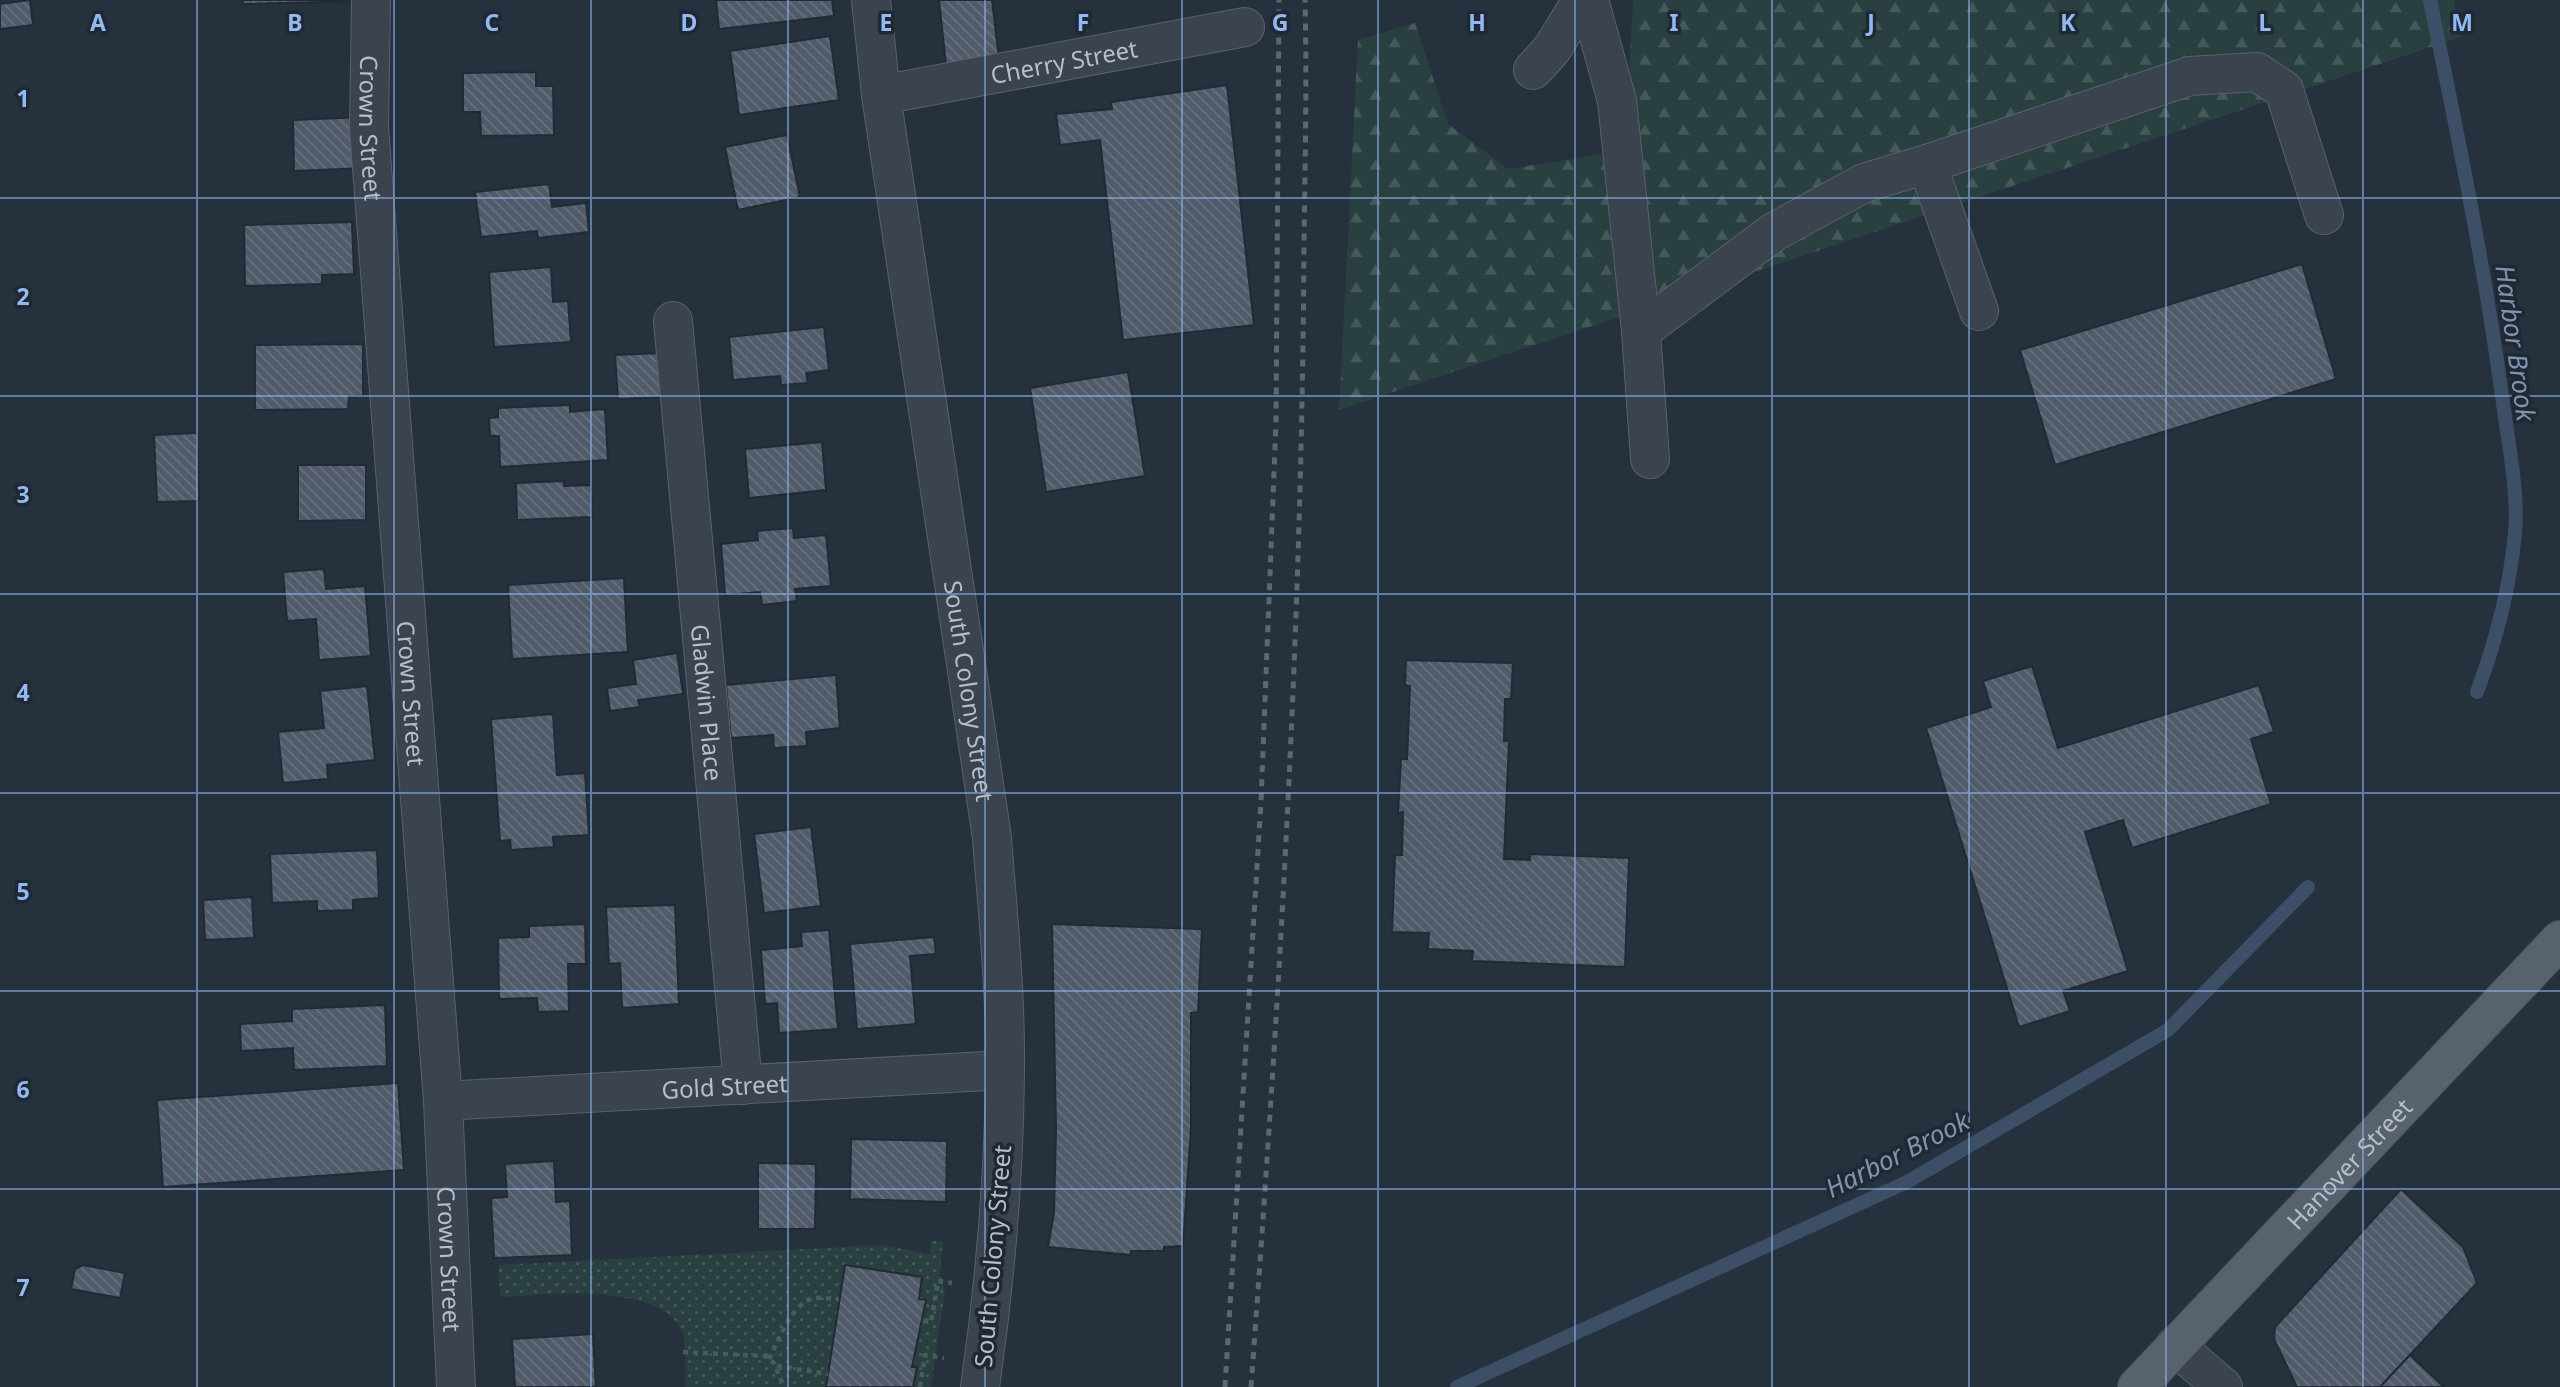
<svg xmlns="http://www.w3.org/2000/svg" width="2560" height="1387" viewBox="0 0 2560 1387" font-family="'Noto Sans',sans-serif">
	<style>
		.grass { fill: url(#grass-dots) }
		.forest { fill: url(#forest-firs) }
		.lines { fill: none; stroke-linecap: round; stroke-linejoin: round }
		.stream { stroke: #3d4f66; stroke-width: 14 }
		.building { fill: url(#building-back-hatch); stroke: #212a35; stroke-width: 2 }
		.minor-casing { stroke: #58616c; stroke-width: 40 }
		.major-casing { stroke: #434c57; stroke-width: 40 }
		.path { stroke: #485c5e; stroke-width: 4.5; stroke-dasharray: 5 5; stroke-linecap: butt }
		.minor { stroke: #3a434e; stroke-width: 38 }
		.major { stroke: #58626e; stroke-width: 38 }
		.rail { stroke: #5c6775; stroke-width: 5; stroke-dasharray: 7 7; stroke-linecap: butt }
		.grid { fill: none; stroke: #92b9f2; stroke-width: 2; stroke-opacity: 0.55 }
		.labels { text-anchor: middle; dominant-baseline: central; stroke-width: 7; stroke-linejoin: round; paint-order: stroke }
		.street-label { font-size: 24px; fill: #b6bec9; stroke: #1f2833 }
		.water-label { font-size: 26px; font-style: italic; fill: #7f95af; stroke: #1f2833 }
		.grid-label { font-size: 23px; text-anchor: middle; font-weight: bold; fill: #92b9f2; stroke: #1f2833; stroke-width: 7; stroke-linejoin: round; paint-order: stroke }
	</style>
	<defs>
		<pattern id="grass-dots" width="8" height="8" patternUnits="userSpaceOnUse" patternTransform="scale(1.75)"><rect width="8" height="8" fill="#293f40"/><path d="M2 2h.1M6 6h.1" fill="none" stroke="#46595a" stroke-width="1.8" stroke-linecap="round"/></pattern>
		<pattern id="forest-firs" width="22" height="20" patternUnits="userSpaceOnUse" patternTransform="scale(1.75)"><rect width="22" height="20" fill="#293f40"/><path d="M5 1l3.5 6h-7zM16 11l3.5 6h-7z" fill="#46595a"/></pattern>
		<pattern id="building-back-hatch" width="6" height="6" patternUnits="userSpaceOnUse" patternTransform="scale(1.75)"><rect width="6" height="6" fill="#505a69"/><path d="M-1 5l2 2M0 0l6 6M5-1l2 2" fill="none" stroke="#67707d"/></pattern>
	</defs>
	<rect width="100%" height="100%" fill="#26313e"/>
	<!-- grass -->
	<path class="grass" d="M931,1241H943L940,1275L945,1290L931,1387H913L916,1368L912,1367L926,1300L919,1299L922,1277L845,1265L826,1387H685C685,1370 688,1343 680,1328C656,1282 542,1295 500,1297L498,1265L882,1245L930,1254Z"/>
	<!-- forest -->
	<polygon class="forest" points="1633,0 2454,0 2461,37 1339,410 1358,40 1415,23 1448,124 1508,169 1603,154 1627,107"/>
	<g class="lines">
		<!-- stream -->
		<g class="stream">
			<path d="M2430,0C2457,131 2484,263 2502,396C2507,436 2519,493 2515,533C2510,587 2496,641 2477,692"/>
			<polyline points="1457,1387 1907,1182 2168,1030 2308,887"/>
		</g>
	</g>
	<!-- building -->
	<g class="building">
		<polygon points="30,0 33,25 0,29 0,4"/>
		<polygon points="243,0 362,0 362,1 243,4"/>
		<polygon points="716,0 832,0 834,16 719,29"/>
		<polygon points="939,0 992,0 999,59 946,65"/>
		<polygon points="830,36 839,100 739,115 730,51"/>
		<polygon points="536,72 536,86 553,86 554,135 481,136 480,112 463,112 463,73"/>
		<polygon points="1227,85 1254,325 1123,340 1100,140 1060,145 1056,114 1112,109 1111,102"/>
		<polygon points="365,117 367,168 294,171 293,120"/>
		<polygon points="787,135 800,197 738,210 725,147"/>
		<polygon points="549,184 552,207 586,203 589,232 538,238 537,231 481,237 475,192"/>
		<polygon points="352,222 354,274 322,275 322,284 245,286 244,225"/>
		<polygon points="2302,264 2336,379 2055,465 2020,350"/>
		<polygon points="551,267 553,302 568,301 571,342 494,347 489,272"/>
		<polygon points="824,327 829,370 806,373 808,383 781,385 780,376 733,380 729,337"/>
		<polygon points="363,344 363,396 349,396 348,409 255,410 255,345"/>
		<polygon points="662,353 664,397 618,399 615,355"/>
		<polygon points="1128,372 1145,476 1046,492 1030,388"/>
		<polygon points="570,405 570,412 605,409 608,460 500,467 499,436 490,436 489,418 498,417 498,408"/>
		<polygon points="197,433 199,501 157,502 154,435"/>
		<polygon points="822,442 826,490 749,498 745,449"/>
		<polygon points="298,465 366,465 366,520 298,521"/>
		<polygon points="564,481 564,486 591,485 592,517 517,520 516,483"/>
		<polygon points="793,528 794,538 826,535 831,586 795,589 797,601 762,605 760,592 725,595 721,544 758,540 757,531"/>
		<polygon points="324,569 326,589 365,586 371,656 319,660 316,619 287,621 283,572"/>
		<polygon points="624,578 628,652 512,659 508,585"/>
		<polygon points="677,653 683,694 638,700 640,707 610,711 607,688 636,684 633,660"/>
		<polygon points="1406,660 1513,663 1511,699 1505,699 1504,741 1509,741 1504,859 1530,860 1530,854 1629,858 1625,967 1472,961 1473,951 1428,949 1429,933 1392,932 1395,855 1402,855 1403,812 1398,813 1401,759 1407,759 1410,686 1405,685"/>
		<polygon points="2032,666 2058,748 2259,685 2274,732 2251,739 2271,804 2132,848 2123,820 2085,832 2128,971 2063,991 2070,1011 2019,1027 1926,728 1991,707 1983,681"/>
		<polygon points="836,675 840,728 806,732 807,746 774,748 773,735 731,738 726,685"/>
		<polygon points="367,686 375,760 327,765 328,779 283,783 278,732 324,728 320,691"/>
		<polygon points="553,714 557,775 585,773 589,835 553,837 554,847 511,850 510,840 500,841 491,719"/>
		<polygon points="811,827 821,906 764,913 754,834"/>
		<polygon points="377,850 379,898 353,900 353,910 317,911 317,901 272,903 270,854"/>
		<polygon points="252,897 254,938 205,940 203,900"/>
		<polygon points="675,905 679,1004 622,1008 620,963 609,964 606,907"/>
		<polygon points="585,924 586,964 568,964 569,1011 538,1012 537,998 499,999 498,938 529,937 529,926"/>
		<polygon points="1052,924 1202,929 1198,1012 1191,1013 1191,1129 1183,1246 1164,1247 1164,1251 1131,1251 1131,1255 1048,1247 1054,1213 1056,1129"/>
		<polygon points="829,930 838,1029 779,1033 777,1003 765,1004 761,950 802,946 801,932"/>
		<polygon points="934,937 936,954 910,956 916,1024 857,1029 850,944"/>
		<polygon points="385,1005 387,1066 294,1070 293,1048 241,1051 240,1024 292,1021 292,1009"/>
		<polygon points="398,1083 404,1170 163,1187 157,1100"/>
		<polygon points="851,1139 947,1141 946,1202 850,1199"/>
		<polygon points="554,1161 556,1202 570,1201 572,1255 494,1258 491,1198 507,1197 505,1164"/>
		<polygon points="758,1163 816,1164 815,1229 758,1229"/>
		<polygon points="2401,1189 2463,1247 2477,1283 2380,1387 2297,1387 2274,1339 2275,1327"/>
		<polygon points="83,1265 125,1273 120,1298 71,1289 75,1269"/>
		<polygon points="845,1265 922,1277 919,1299 926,1300 912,1367 917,1367 913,1387 826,1387"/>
		<polygon points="593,1334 596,1387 515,1387 512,1339"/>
		<polygon points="2410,1355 2444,1387 2380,1387"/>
	</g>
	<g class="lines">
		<defs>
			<g id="minor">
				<path id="s1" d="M371,0L369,128L443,1101L456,1387"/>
				<path id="s2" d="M871,0L881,95L992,838C998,916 1006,994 1005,1073C1004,1178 995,1283 980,1387"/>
				<polyline points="1589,0 1617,101 1641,331"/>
				<polyline points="1533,70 1552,49 1582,0"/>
				<path id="s3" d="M881,95L1245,27"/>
				<polyline points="1927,164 2190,76 2257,72 2284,90 2324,215"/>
				<path id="s4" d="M673,321L743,1085"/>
				<polyline points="1650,459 1641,331 1774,232 1864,183 1927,164 1979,311"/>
				<path id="s5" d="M443,1101L1005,1070"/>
				<polyline points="2175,1346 2223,1387"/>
			</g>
			<g id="major">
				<path id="s6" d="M2137,1387L2560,940"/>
			</g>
		</defs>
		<!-- minor casing -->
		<use href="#minor" class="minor-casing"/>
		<!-- major casing -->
		<use href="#major" class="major-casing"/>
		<!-- path -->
		<g class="path">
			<polyline points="923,1321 931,1322 938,1281 952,1283"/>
			<polyline points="683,1352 765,1356 774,1363 784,1387"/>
			<path d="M769,1359C778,1341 791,1306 811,1299C819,1296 831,1299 839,1299"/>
			<polyline points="777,1366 828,1374"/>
			<polyline points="920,1387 925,1355 944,1358"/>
		</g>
		<!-- minor -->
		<use href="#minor" class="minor"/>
		<!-- major -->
		<use href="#major" class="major"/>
		<!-- rail -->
		<g class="rail">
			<polyline points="1225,1387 1261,802 1276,422 1279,0"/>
			<path d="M1251,1387C1279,1007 1302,626 1304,244C1305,163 1307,81 1305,0"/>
		</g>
	</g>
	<!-- grid -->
	<path class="grid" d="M197,0V1387M394,0V1387M591,0V1387M788,0V1387M985,0V1387M1182,0V1387M1378,0V1387M1575,0V1387M1772,0V1387M1969,0V1387M2166,0V1387M2363,0V1387M0,198H2560M0,396H2560M0,594H2560M0,793H2560M0,991H2560M0,1189H2560"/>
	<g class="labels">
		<!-- street labels -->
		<g class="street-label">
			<text stroke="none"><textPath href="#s3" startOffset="186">Cherry Street</textPath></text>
			<text stroke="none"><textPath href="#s1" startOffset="128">Crown Street</textPath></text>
			<text stroke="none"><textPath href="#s2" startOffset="698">South Colony Street</textPath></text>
			<text stroke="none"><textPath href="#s1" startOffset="695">Crown Street</textPath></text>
			<text stroke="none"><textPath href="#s4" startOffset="383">Gladwin Place</textPath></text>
			<text stroke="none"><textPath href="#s5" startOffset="282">Gold Street</textPath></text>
			<text stroke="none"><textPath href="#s6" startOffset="308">Hanover Street</textPath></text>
			<text transform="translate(992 1256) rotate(-85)">South Colony Street</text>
			<text stroke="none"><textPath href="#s1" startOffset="1262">Crown Street</textPath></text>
		</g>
		<!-- water labels -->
		<g class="water-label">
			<text transform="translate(2516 343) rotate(82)">Harbor Brook</text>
			<text transform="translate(1897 1154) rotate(-27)">Harbor Brook</text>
		</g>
	</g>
	<g class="grid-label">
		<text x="98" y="31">A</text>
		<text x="295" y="31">B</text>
		<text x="492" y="31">C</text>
		<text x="689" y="31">D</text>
		<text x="886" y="31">E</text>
		<text x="1083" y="31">F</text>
		<text x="1280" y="31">G</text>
		<text x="1477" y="31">H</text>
		<text x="1674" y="31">I</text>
		<text x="1871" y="31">J</text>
		<text x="2068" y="31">K</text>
		<text x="2265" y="31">L</text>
		<text x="2462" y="31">M</text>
		<text x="23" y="107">1</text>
		<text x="23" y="305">2</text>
		<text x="23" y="503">3</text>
		<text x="23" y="701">4</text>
		<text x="23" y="900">5</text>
		<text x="23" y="1098">6</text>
		<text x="23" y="1296">7</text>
	</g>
</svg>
